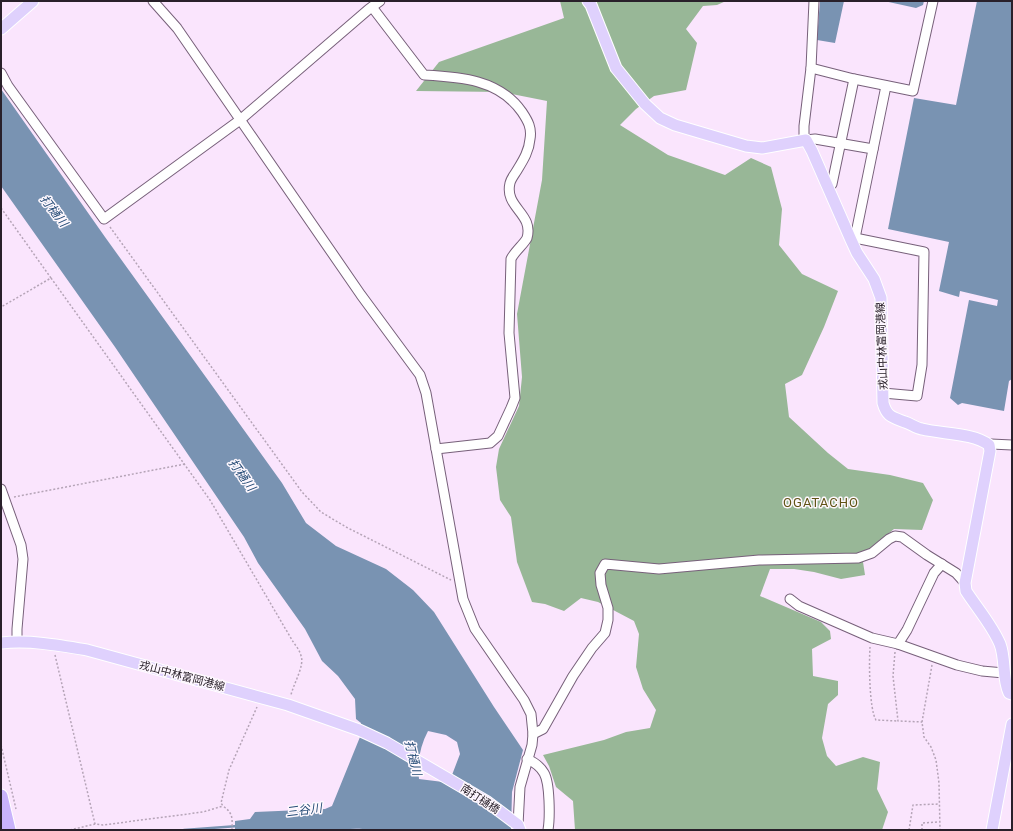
<svg xmlns="http://www.w3.org/2000/svg" width="1013" height="831" viewBox="0 0 1013 831" font-family="Roboto,'Noto Sans JP',sans-serif">
	<style>
		.forest { fill: #98b797 }
		.water { fill: #7993b2; fill-rule: evenodd }
		.lines { fill: none; stroke-linecap: round; stroke-linejoin: round }
		.stream { stroke: #7993b2; stroke-width: 2.5 }
		.minor-casing { stroke: #77607a; stroke-width: 11 }
		.major-casing { stroke: #fff; stroke-width: 13 }
		.highway-casing { stroke: #fff; stroke-width: 15 }
		.path { stroke: #b5a4b7; stroke-width: 1.5; stroke-dasharray: 2 2; stroke-linecap: butt }
		.minor { stroke: #fff; stroke-width: 9 }
		.major { stroke: #dfd1fd; stroke-width: 11 }
		.highway { stroke: #c9b3fb; stroke-width: 13 }
		.labels { text-anchor: middle; dominant-baseline: central; stroke-width: 3; stroke-linejoin: round; paint-order: stroke }
		.street-label { font-size: 11px; fill: #29202a; stroke: #fef8fe }
		.water-label { font-size: 12px; font-style: italic; fill: #254b76; stroke: #fef8fe }
		.quarter-label { font-size: 13px; letter-spacing: 1px; fill: #605214; stroke: #fef8fe }
	</style>
	<rect width="100%" height="100%" fill="#fae5fd"/>
	<!-- forest -->
	<polygon class="forest" points="560,1 726,1 717,5 703,6 686,29 697,43 686,90 654,96 636,109 620,125 668,155 725,175 751,158 771,167 782,209 779,245 802,274 838,291 824,327 802,375 785,384 789,417 828,453 848,469 890,475 923,483 933,500 922,530 894,529 869,550 863,562 865,575 841,579 814,572 794,569 770,569 760,596 821,622 830,631 831,639 812,649 813,676 838,681 838,695 828,704 822,738 827,756 836,766 863,757 880,762 877,789 888,812 882,830 575,830 573,801 556,787 549,766 543,755 604,740 626,732 650,728 656,710 643,689 636,667 639,634 634,621 598,602 581,598 564,611 545,604 532,602 517,562 511,517 500,500 496,467 499,449 519,406 522,377 517,314 542,180 547,101 502,92 416,91 439,62 564,18"/>
	<!-- water -->
	<g class="water">
		<polygon points="820,1 844,1 835,43 817,40"/>
		<polygon points="884,1 924,1 923,5 916,8"/>
		<polygon points="977,1 1012,1 1012,379 1009,381 1004,411 962,403 958,405 950,398 969,300 997,306 998,300 960,291 959,297 939,291 949,242 888,229 914,98 956,105"/>
		<path d="M1,89L105,237L282,483L306,523L336,546L386,569L413,590L434,612L494,707L523,750L512,792L511,830H369C356,827 344,830 331,830C322,830 312,828 303,830H235V821L250,819L255,812L325,809L332,806L360,737L361,723L356,719L355,699L338,676L322,661L305,629L258,563L244,537L115,347L1,186ZM428,731L446,735L457,742L460,754L452,775L443,782L419,779C417,762 420,746 428,731Z"/>
	</g>
	<g class="lines">
		<!-- stream -->
		<polyline class="stream" points="184,830 238,826"/>
		<defs>
			<g id="minor">
				<polyline points="153,1 177,28 361,295 420,375 426,393 463,599 475,629 524,700 531,714 533,734 532,745 520,787 518,825"/>
				<polyline points="814,1 811,68 804,126 804,135 806,140 815,139 873,149"/>
				<path d="M372,7L424,75C460,77 499,79 522,112C528,121 532,128 530,139C529,152 522,162 516,172C514,175 511,179 510,183C504,208 534,213 527,238C525,243 514,252 511,259L509,333L515,398L511,408L498,436L490,443L436,449"/>
				<polyline points="811,68 854,79 832,184 828,188"/>
				<polyline points="1,73 8,86 104,219 240,120 369,9 380,1"/>
				<polyline points="854,79 913,91 933,1"/>
				<polyline points="855,238 886,86"/>
				<polyline points="851,240 855,238 924,252 922,365 917,396 883,393"/>
				<polyline points="989,445 991,444 1012,445"/>
				<polyline points="1,489 21,545 23,559 17,629 17,641"/>
				<polyline points="790,599 799,606 872,638 898,644 957,665 982,671 1004,673"/>
				<polyline points="898,644 907,630 934,573 942,564"/>
				<polyline points="533,734 543,729 573,676 592,648 605,633 608,620 608,608 601,585 600,573 605,564 659,569 759,560 858,558 872,553 889,539 895,536 902,537 927,555 956,573 965,583"/>
				<path d="M527,759C534,762 540,766 544,773C550,783 550,818 548,830"/>
			</g>
			<g id="major">
				<path d="M588,1L591,5L616,68L645,104L660,118L675,125L746,146L762,148L806,140L812,151L851,240L857,253L874,279L881,298L883,403C887,417 892,417 905,422C911,424 916,428 922,429C942,434 974,433 989,445L990,451L965,583L966,591C977,608 992,625 1000,644C1006,660 1002,678 1009,693L1012,694"/>
				<polyline points="1,29 33,1"/>
				<path d="M1,643C30,640 58,645 87,650L288,705L359,730L387,743L486,801L518,825L520,830"/>
				<polyline points="992,830 1012,724"/>
			</g>
			<polyline id="highway" points="1,796 9,830"/>
		</defs>
		<!-- minor casing -->
		<use href="#minor" class="minor-casing"/>
		<!-- major casing -->
		<use href="#major" class="major-casing"/>
		<!-- highway casing -->
		<use href="#highway" class="highway-casing"/>
		<!-- path -->
		<g class="path">
			<polyline points="1,208 51,278 1,307"/>
			<polyline points="110,227 302,492 321,512 346,527 451,580"/>
			<path d="M51,278L210,500L292,640C295,645 300,650 301,656C305,665 293,685 291,695"/>
			<polyline points="14,497 185,464"/>
			<path d="M870,647C869,661 869,709 876,720L898,721"/>
			<polyline points="895,652 893,676 898,721 922,722"/>
			<polyline points="55,655 95,824"/>
			<polyline points="932,665 922,722 924,737 931,747 936,760 939,783 940,830"/>
			<polyline points="1,745 16,809"/>
			<polyline points="70,830 95,824 103,825 203,812 223,806"/>
			<path d="M232,830C232,825 233,817 230,813C228,809 223,807 221,803L229,770L257,707"/>
			<polyline points="909,830 913,805 939,804"/>
			<polyline points="922,830 922,823 939,822"/>
		</g>
		<!-- minor -->
		<use href="#minor" class="minor"/>
		<!-- major -->
		<use href="#major" class="major"/>
		<!-- highway -->
		<use href="#highway" class="highway"/>
	</g>
	<g class="labels">
		<!-- street labels -->
		<g class="street-label">
			<text transform="translate(882 346) rotate(-92)">戎山中林富岡港線</text>
			<text transform="translate(182 676) rotate(15)">戎山中林富岡港線</text>
			<text transform="translate(480 799) rotate(33)">南打樋橋</text>
		</g>
		<!-- water labels -->
		<g class="water-label">
			<text transform="translate(54 211) rotate(52)">打樋川</text>
			<text transform="translate(242 475) rotate(54)">打樋川</text>
			<text transform="translate(413 758) rotate(76)">打樋川</text>
			<text transform="translate(304 810) rotate(-7)">三谷川</text>
		</g>
		<!-- quarter labels -->
		<g class="quarter-label">
			<text x="821" y="502">OGATACHO</text>
		</g>
	</g>
	<!-- border -->
	<rect width="1013" height="831" fill="none" stroke="#29202a" stroke-width="4"/>
</svg>
